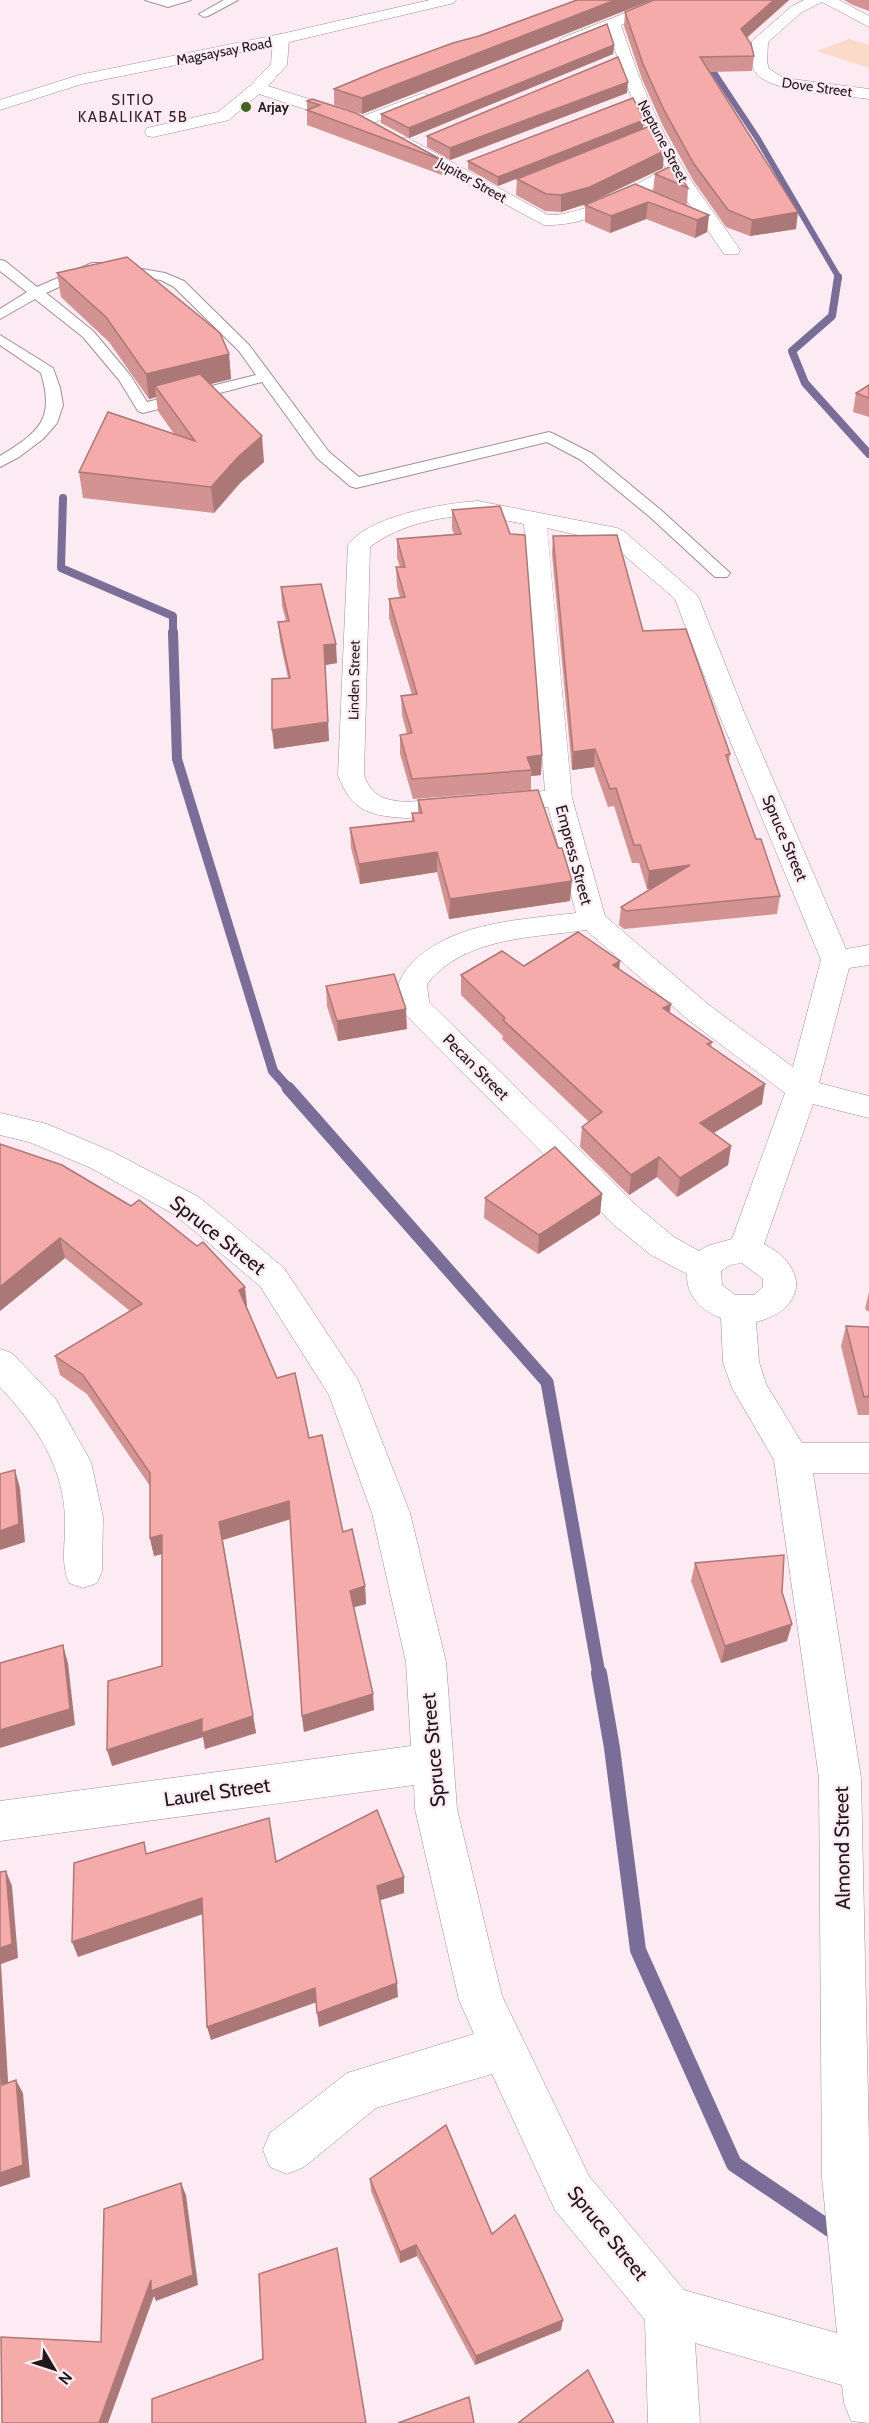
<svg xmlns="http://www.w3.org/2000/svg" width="869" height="2423" viewBox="0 0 869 2423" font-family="Cabin,sans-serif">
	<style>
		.green { fill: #fcdac9 }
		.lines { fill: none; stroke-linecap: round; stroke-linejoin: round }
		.stream-far4 { stroke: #7a6d98; stroke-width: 6 }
		.stream-far3 { stroke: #7a6d98; stroke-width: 8 }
		.stream-far2 { stroke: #7a6d98; stroke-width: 10 }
		.stream-far1 { stroke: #7a6d98; stroke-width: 13 }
		.stream { stroke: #7a6d98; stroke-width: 16 }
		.lane-casing { stroke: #a38f97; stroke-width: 2 }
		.street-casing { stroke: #a38f97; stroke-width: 1 }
		.secondary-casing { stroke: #a38f97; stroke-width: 1 }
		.lane { fill: #fff; fill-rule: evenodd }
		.street { fill: #fff; fill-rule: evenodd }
		.secondary { fill: #fff; fill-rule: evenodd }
		.wall { fill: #d29392 }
		.shaded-wall { fill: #ab7877 }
		.building { fill: #f4abaa; stroke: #ab7877; stroke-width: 1.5 }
		.poi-dot { fill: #40651e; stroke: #fcebf2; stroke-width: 2 }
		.labels { text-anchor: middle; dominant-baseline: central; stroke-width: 4.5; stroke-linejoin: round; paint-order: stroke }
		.far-street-label { font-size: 14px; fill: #20181b; stroke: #fcebf2 }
		.far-poi-label { font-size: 14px; font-weight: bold; fill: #20181b; stroke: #fcebf2; text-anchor: start }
		.far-neighbourhood-label { font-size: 15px; letter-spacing: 1.5px; fill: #34242a; stroke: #fcebf2 }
		.street-label { font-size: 16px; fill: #20181b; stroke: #fcebf2 }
		.near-street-label { font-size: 20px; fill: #20181b; stroke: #fcebf2 }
	</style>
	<rect width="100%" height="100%" fill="#fcebf2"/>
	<!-- green -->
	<polygon class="green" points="849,39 869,45 869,68 817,51"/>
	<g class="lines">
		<!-- stream-far4 -->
		<polyline class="stream-far4" points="705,59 758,139 839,278"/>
		<!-- stream-far3 -->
		<g class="stream-far3">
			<polyline points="838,277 832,316 792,351 805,383 869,454"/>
			<polyline points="63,498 61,568 173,616 173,634"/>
		</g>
		<!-- stream-far2 -->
		<polyline class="stream-far2" points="173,632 177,759 273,1071 290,1090"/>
		<!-- stream-far1 -->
		<polyline class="stream-far1" points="288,1088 547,1382 599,1674"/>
		<!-- stream -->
		<polyline class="stream" points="599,1673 612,1748 638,1950 734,2164 839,2235"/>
		<defs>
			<g id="lane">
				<polygon points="145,0 191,0 168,7"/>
				<polygon points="224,0 238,0 208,16 204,17 199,14"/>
				<path d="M0,260L5,261L37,287L92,263H107L165,273L184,281L249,345L329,452L359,477L549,432L554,434L593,454L662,511L730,573L727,577H715L650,517L581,460L547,442L356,488L350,486L317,458L262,382L143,413L138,411L119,380L83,337L35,299L0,319V309L27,292L0,271ZM94,271L161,280L174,287L239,351L256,375L147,402L130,375L93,331L46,293Z"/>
				<path d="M0,335L53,368L60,388L63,405L57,423L43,439L19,457L0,467V456C39,432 55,420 41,373L0,345Z"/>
			</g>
			<g id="street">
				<path d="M658,0H678L676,3L621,25C638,77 658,128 687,174C703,200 723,224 740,250L738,254H724L672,179C633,199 589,227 544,225L396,146L394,142L396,138H408L548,215C586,216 632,185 666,169L632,99L608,30L567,46L559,41L562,38Z"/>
				<path d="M804,0H839L869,16V27L822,2L802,12L768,42L767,62L769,69L784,78L869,89V99C844,95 770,93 756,73C749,63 751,52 752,41L792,6Z"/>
				<polygon points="281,34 289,39 287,65 268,86 356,114 358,118 418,95 424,93 432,98 430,101 363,127 357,126 355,122 344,122 259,94 229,120 153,137 147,136 145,132 147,128 218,112 251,85 271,64 273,39"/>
				<path d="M478,501L617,528L625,532L698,596L744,712L846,949L869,945V965L849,968L819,1083L869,1096V1118L813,1104L764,1244C809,1267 807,1309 756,1322L759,1362L766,1384L802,1443H869V1473H813L861,1778L869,2143V2423L851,2421L844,2403L842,2385L695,2343L700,2423H648L645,2320L555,2210L492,2074L376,2108L304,2167L287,2174L270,2167L263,2150L270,2133L347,2073L474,2034L459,2000L415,1809L414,1785L0,1841V1801L411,1746L406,1662L372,1513L329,1395L260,1286L175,1215L91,1168L29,1142L0,1135V1113L47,1124L113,1152L199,1197L284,1268L358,1380L410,1513L446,1662L457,1809L502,1996L589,2176L684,2290L837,2333L822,2177L819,1778L774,1460L732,1388L723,1362L721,1318C702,1311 686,1296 687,1274L651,1255L614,1225L403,1012C395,998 396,983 406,970C444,922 519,920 576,913L548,807L406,818C370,816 351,811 338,775L348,545C368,516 444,503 478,501ZM478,515L524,524L545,791L406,802C384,800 372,797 364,775L370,547C400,524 441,516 478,515ZM547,528L609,542L675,599L718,712L821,960L793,1067L709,1005L605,916L572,798ZM586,930L687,1019L785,1093L732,1239L707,1246L699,1251L674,1237L638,1207L429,1002L427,984C464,937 531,938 586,930ZM742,1263L763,1279V1287L754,1295H735L722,1285L721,1271L730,1265Z"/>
				<path d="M0,1349L12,1353L55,1398L91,1462L103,1517L102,1571L97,1583L83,1588L69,1583C60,1563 66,1541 65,1520C64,1465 35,1425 0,1387Z"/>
			</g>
			<polygon id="secondary" points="430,0 456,0 454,3 281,44 82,84 0,110 0,100 79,75 281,34"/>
		</defs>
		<!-- lane casing -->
		<use href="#lane" class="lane-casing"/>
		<!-- street casing -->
		<use href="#street" class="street-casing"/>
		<!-- secondary casing -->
		<use href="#secondary" class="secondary-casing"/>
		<!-- lane -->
		<use href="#lane" class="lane"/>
		<!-- street -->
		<use href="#street" class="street"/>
		<!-- secondary -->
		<use href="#secondary" class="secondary"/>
	</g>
	<!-- wall -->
	<g class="wall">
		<polygon points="577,0 652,0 362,114 334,105 334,89"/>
		<polygon points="789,0 747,38 754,56 752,71 710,72 796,229 750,236 726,227 693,180 663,126 642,79 624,26 625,12"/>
		<polygon points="844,0 869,0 869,11 853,5"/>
		<polygon points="614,45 613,54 409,138 381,123 381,114"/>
		<polygon points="627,93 450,160 427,147 427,136"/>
		<polygon points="312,99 442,160 442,175 307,125 307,101"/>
		<polygon points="643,129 498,186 468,169 468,161"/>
		<polygon points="663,168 589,203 561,212 545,211 516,195 517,179"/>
		<polygon points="655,174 688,188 687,205 653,191"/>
		<polygon points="635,184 709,215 707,232 695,238 646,219 610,233 585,222 585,205"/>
		<polygon points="57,273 229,354 231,379 210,384 264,462 240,483 214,513 83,498 79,472 174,434 158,411 156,397 149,399 109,342 61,297"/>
		<polygon points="869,385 869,417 853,412 856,393"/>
		<polygon points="452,510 541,775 531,776 531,790 413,799 400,754 400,735 407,734 402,715 401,696 412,695 389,618 389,599 400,598 397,586 396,567 400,567 397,558 397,539 454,534 452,529"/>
		<polygon points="553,536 643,631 730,754 729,762 756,839 780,896 777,914 624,929 619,925 621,907 652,888 647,889 639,863 632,863 614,806 608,807 594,767 572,770 552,554"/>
		<polygon points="281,587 337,663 325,665 329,741 274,749 288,678 280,641 278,622 286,621 282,606"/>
		<polygon points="418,800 570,901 449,919 437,872 360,884 351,848 350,828 412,822 412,813 418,813"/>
		<polygon points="524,966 619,969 670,1013 712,1042 711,1047 762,1104 713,1133 731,1146 728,1165 677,1197 657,1177 629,1195 580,1147 582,1127 589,1122 502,1039 503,1036 461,995 461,975"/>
		<polygon points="326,986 407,1029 338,1041 327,1006"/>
		<polygon points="0,1144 247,1306 246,1307 277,1378 309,1438 343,1532 365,1586 366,1604 354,1607 374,1710 304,1732 302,1716 290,1519 223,1540 256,1733 205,1749 203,1737 112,1766 162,1666 162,1554 154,1556 150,1538 150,1486 87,1394 60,1375 55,1356 130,1311 65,1258 0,1311"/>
		<polygon points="602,1194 600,1214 538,1254 484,1218 485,1198"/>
		<polygon points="869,1292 869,1312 865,1309"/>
		<polygon points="846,1326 869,1327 869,1415 858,1415 841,1346"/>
		<polygon points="695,1563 782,1592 787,1641 721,1663 691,1581"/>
		<polygon points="370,2179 492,2234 561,2330 475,2365 417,2256 400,2263 371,2191"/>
	</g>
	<!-- shaded-wall -->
	<g class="shaded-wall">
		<polygon points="615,0 652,0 362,114 362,98"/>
		<polygon points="774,0 789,0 739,44 741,29"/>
		<polygon points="614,45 613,54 409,138 409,128"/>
		<polygon points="628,82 627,93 450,160 450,148"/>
		<polygon points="644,120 643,129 498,186 498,177"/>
		<polygon points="664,151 663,168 589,203 561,212 561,195"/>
		<polygon points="648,202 646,219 610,233 611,216"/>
		<polygon points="798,212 796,229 750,236 752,220"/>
		<polygon points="709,215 707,232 695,238 697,220"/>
		<polygon points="229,354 231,379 162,396 155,386 156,397 149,399 146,374"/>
		<polygon points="262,436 264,462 240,483 214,513 211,487 238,457"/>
		<polygon points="336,644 337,663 325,665 324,645"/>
		<polygon points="328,722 329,741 274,749 272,730"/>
		<polygon points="595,749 594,767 572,770 573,752"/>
		<polygon points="542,755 541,775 531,776 532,770 527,757"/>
		<polygon points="437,852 437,872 360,884 359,864"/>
		<polygon points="690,865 687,883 647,889 649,871"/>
		<polygon points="572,881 570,901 449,919 450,899"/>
		<polygon points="620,961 618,981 613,965"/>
		<polygon points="671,1004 668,1024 663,1008"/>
		<polygon points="406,1009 407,1029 338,1041 337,1021"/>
		<polygon points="765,1084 762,1104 697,1143 700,1123"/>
		<polygon points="731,1146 728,1165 677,1197 680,1178"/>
		<polygon points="659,1157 657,1177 629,1195 631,1175"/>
		<polygon points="602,1194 600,1214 538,1254 539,1235"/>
		<polygon points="60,1238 65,1258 0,1311 0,1287"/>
		<polygon points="245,1287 247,1306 241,1309 239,1290"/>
		<polygon points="15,1470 20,1488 25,1542 0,1550 0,1531"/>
		<polygon points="289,1501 291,1519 222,1540 219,1522"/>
		<polygon points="162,1535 166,1553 154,1556 150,1538"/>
		<polygon points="365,1586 366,1604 351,1608 350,1591"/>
		<polygon points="792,1624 787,1641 721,1663 725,1646"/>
		<polygon points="63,1645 68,1663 75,1725 0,1748 0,1730"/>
		<polygon points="373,1694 374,1710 304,1732 302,1716"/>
		<polygon points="253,1716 256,1733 205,1749 203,1737 112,1766 107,1750 202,1719"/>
		<polygon points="6,1871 12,1886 18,1958 1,1964 9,2097 2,2085 0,2050 0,1948"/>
		<polygon points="404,1877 404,1893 378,1901 377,1886"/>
		<polygon points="202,1898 206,1913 78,1957 72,1942"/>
		<polygon points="397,1983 398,1997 319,2027 317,2013"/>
		<polygon points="315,1988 317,2002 211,2040 207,2027"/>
		<polygon points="16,2080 23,2093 30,2177 0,2187 0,2173"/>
		<polygon points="181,2183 186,2195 198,2285 156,2301 154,2296 108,2423 99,2423"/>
		<polygon points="416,2245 417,2256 400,2263 400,2252"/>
		<polygon points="563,2320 561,2330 475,2365 476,2356"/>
	</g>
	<!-- building -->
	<g class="building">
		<polygon points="577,0 615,0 362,98 334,89 382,69 453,43 479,36"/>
		<polygon points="654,0 774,0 741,29 751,44 754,56 700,57 798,212 752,220 728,210 694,164 664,110 643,64 625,12"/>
		<polygon points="607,24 614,45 409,128 381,114"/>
		<polygon points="618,57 628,82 450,148 427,136"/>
		<polygon points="633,98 644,120 498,177 468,161"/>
		<polygon points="312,99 356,113 442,160 307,110 320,105 307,101"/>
		<polygon points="650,126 664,151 590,187 561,195 546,194 517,179"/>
		<polygon points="673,165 688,188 655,174"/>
		<polygon points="635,184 709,215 697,220 648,202 611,216 585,205"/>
		<polygon points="127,257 220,333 229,354 146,374 106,317 57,273"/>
		<polygon points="200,374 262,436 238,457 211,487 79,472 108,412 195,441 155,386"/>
		<polygon points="869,385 869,398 856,393"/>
		<polygon points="500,506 510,534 525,535 542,755 527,757 532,770 412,779 400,735 412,733 401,696 417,694 389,599 405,597 396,567 405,567 397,539 461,534 452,510"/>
		<polygon points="617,535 643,631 686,629 730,754 726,755 756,839 761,839 780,896 626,911 621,907 690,865 649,871 640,845 634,845 616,788 610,789 595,749 573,752 553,536"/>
		<polygon points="321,584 336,644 324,645 328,722 272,730 272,679 290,678 278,622 289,621 281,587"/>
		<polygon points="538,790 558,848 562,848 572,881 450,899 437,852 359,864 350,828 414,821 412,813 422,813 418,800"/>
		<polygon points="578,932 620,961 613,965 671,1004 663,1008 712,1042 707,1044 765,1084 700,1123 731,1146 680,1178 659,1157 631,1175 582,1127 602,1112 503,1020 505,1018 461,975 502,951 524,966"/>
		<polygon points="394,974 406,1009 337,1021 326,986"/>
		<polygon points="0,1144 62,1165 131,1206 139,1200 197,1246 203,1242 245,1287 239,1290 277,1378 295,1373 309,1438 322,1435 343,1532 352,1529 365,1586 350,1591 373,1694 302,1716 289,1501 219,1522 253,1716 202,1733 202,1719 107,1750 108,1681 162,1666 162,1535 150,1538 150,1473 83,1375 55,1356 142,1304 60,1238 0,1287"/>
		<polygon points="555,1147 602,1194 539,1235 485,1198"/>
		<polygon points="846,1326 869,1327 869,1396 864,1397"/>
		<polygon points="15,1470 19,1524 0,1531 0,1474"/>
		<polygon points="784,1555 782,1592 792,1624 725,1646 695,1563"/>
		<polygon points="63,1645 70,1709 0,1730 0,1663"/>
		<polygon points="377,1810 404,1877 377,1886 397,1983 317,2013 315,1988 207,2027 202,1898 72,1942 74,1863 144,1842 146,1854 269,1818 276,1862"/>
		<polygon points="6,1871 12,1944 0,1948 0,1872"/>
		<polygon points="0,2050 2,2085 16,2080 23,2165 0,2173"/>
		<polygon points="446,2125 492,2234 515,2215 563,2320 476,2356 416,2245 400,2252 370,2179"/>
		<polygon points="181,2183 193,2275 151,2291 151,2280 99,2423 2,2423 1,2337 101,2342 104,2209"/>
		<polygon points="337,2248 366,2423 152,2423 152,2399 263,2359 259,2274"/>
		<polygon points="588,2370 614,2423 518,2423"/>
		<polygon points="469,2397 474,2423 398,2423"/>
	</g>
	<!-- markers -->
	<circle class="poi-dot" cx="246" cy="107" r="6"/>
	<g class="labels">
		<!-- far-street labels -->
		<g class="far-street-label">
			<text transform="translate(224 51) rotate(-11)">Magsaysay Road</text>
			<text transform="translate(817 87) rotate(8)">Dove Street</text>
			<text transform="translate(663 141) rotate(62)">Neptune Street</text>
			<text transform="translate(472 180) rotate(29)">Jupiter Street</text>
			<text transform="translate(354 680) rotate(-89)">Linden Street</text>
		</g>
		<!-- far-poi labels -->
		<g class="far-poi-label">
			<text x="258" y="107">Arjay</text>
		</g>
		<!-- far-neighbourhood labels -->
		<g class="far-neighbourhood-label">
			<text x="133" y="100">SITIO<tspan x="133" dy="17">KABALIKAT 5B</tspan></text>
		</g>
		<!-- street labels -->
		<g class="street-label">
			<text transform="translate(785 838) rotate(67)">Spruce Street</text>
			<text transform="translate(574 855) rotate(75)">Empress Street</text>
			<text transform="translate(476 1067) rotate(45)">Pecan Street</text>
		</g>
		<!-- near-street labels -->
		<g class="near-street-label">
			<text transform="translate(218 1235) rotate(38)">Spruce Street</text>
			<text transform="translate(433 1750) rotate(-95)">Spruce Street</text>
			<text transform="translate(217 1792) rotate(-8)">Laurel Street</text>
			<text transform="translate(842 1848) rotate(-91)">Almond Street</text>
			<text transform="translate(608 2233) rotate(51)">Spruce Street</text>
		</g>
	</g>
	<!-- north arrow -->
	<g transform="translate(54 2369) rotate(129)" stroke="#fcebf2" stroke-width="4.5" paint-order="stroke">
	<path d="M0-4.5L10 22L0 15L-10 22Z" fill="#20181b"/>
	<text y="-9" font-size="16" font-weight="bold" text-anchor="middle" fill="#20181b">N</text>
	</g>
</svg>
